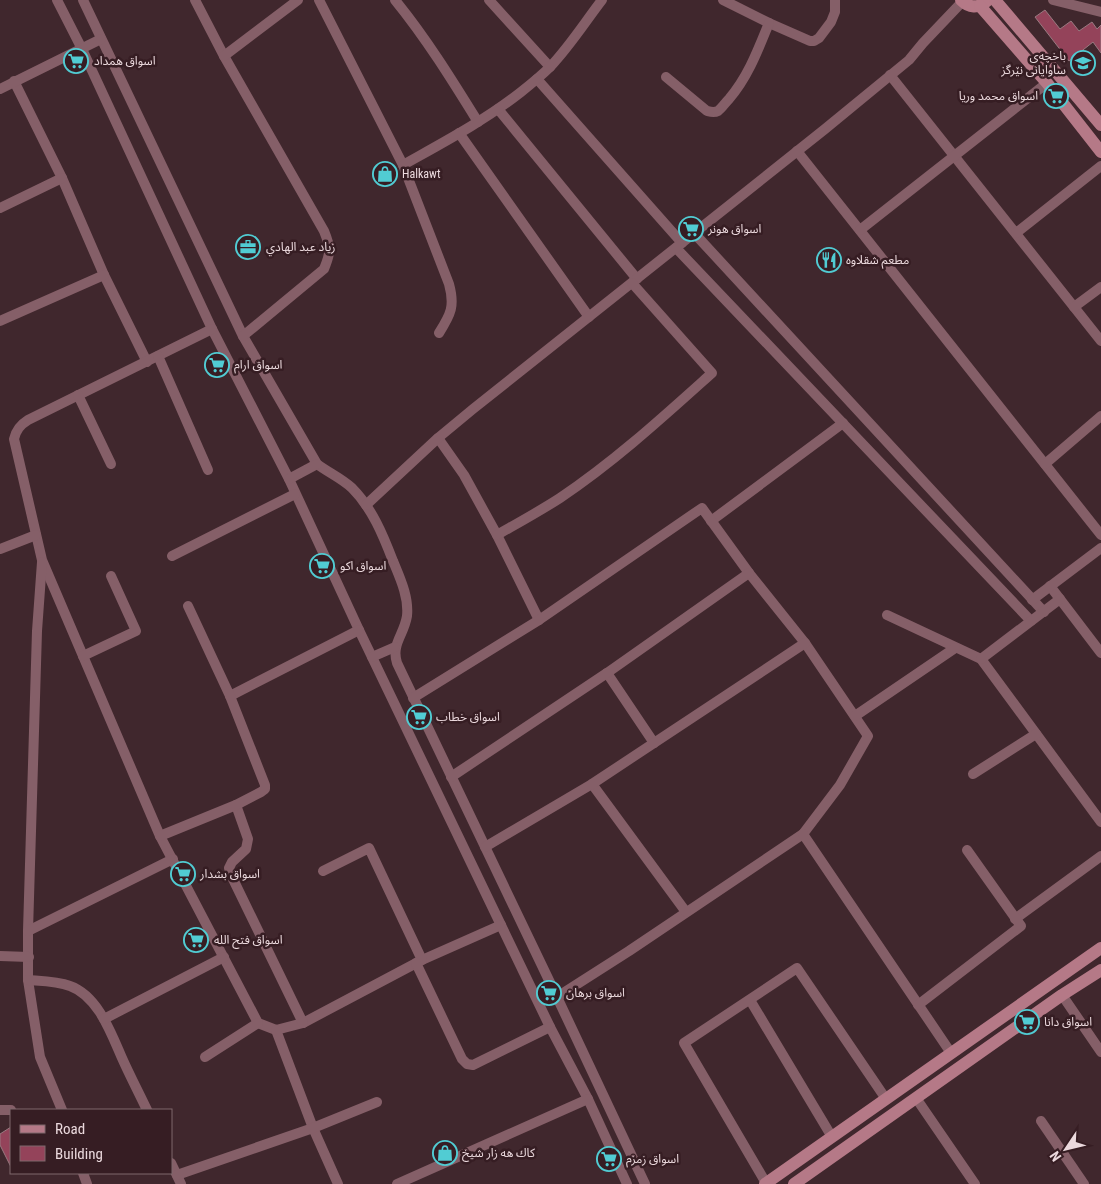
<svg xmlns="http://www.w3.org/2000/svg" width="1101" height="1184" viewBox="0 0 1101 1184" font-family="'Roboto Condensed','Noto Sans Arabic',sans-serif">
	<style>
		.building { fill: #94435a; stroke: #997980 }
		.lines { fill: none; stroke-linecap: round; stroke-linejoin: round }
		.street { stroke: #855f68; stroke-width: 10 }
		.secondary { stroke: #b57987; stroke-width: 12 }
		.labels { text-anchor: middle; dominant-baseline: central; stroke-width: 5; stroke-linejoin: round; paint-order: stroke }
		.poi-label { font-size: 12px; fill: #ebd9dd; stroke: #361d23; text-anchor: start }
	</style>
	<rect width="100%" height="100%" fill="#40272d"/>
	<!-- building -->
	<g class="building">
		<polygon points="1045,10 1060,29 1071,21 1079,31 1092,22 1097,29 1101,25 1101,53 1093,42 1069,61 1035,17"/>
		<polygon points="11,1127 11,1167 0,1145 0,1134"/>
	</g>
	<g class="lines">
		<!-- street -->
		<g class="street">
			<polyline points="57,0 82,49 212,329 289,479 359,630 550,1027 588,1099 627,1184"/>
			<path d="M83,0L243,336L317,464C329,473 341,478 352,488C372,508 383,535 393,561C400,578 409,597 407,616C404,635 391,644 397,663L557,997L645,1184"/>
			<path d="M195,0L224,56L324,231C331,248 331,252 324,269L243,336"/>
			<path d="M319,0L403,165L449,284C455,306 451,314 439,333"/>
			<path d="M395,0C426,38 452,80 478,122"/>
			<polyline points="489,0 550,67"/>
			<polyline points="723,0 769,23 810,41 814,41 819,38 831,22 835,12 835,0"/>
			<polyline points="1053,0 1101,12"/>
			<polyline points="224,56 298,0"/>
			<polyline points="890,75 1101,341"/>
			<path d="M666,77L707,111C711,112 714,113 718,111C722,108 725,103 729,99C748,77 758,50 769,23"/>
			<polyline points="537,79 682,243"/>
			<polyline points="14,81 62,178 104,275 147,362"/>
			<polyline points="0,89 101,39"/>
			<polyline points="498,109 637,279"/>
			<polyline points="459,133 589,317"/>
			<polyline points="797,151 1101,535"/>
			<path d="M403,165C444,142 484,121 521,92C531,84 541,76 550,67C570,46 585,22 602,0"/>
			<polyline points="0,208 62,178"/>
			<polyline points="860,230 1047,83"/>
			<polyline points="694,233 1044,612"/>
			<polyline points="1016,233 1101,166"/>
			<polyline points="676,248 1031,621"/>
			<polyline points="1074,307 1101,287"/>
			<polyline points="0,321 104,275"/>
			<path d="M212,329L28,420C20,425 16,430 14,439L42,560L160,836L258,1023L276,1030L303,1023L422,960L501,925"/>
			<polyline points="158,356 208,470"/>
			<polyline points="78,395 111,464"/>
			<polyline points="438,438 464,475 497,535 539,620"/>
			<polyline points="1045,464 1101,416"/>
			<polyline points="289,479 317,464"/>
			<polyline points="366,505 438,438 473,409 825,129 909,60 923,43 962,2"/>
			<polyline points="711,521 843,423"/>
			<path d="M497,535C518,523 540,511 560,498C615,461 663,417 712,373L632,283"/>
			<polyline points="0,549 36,535"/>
			<polyline points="172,556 295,494"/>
			<polyline points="42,562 37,631 28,931 28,980 40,1057 62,1110"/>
			<polyline points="1050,586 1101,653"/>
			<polyline points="1032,600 1101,548"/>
			<polyline points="887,615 981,659 1101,822"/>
			<polyline points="83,656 136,631 111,576"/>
			<polyline points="372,657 395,647"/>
			<polyline points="981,659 1060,599"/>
			<polyline points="607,673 654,743"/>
			<polyline points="230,696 359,630"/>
			<polyline points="413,698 539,620 702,508 749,573 805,643 868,736 840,785 803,834 629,951 557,997"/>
			<polyline points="855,716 955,648"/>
			<polyline points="973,774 1036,734"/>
			<polyline points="451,777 607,673 749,573"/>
			<polyline points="592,784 686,912"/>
			<polyline points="236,805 248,839 246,849 232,862 229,868 232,877 303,1023"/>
			<polyline points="803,834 951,1053"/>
			<polyline points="160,836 236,805 261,792 265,789 265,785 230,696 188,606"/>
			<polyline points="485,847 592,784 805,643"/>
			<polyline points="323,871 369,848 422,960"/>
			<polyline points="1015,919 1101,856"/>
			<polyline points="28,931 173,859"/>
			<polyline points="0,956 29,957"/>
			<polyline points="416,963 462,1059 467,1064 473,1065 550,1027"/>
			<path d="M28,980C41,981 57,981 70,986C98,996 111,1033 122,1058C130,1076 139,1093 147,1110"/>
			<polyline points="1062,995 1101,1052"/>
			<polyline points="750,1000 832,1137"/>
			<polyline points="918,1005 1021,926 967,850"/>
			<polyline points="104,1019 224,957"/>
			<polyline points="276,1030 313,1128 338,1184"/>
			<polyline points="205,1057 258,1023"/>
			<polyline points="916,1098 975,1184"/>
			<polyline points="0,1110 11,1110"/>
			<polyline points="1041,1121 1084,1184"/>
			<polyline points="171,1163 181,1184"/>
			<polyline points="83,1173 87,1184"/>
			<polyline points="177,1175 313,1128 377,1102"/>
			<polyline points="766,1183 684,1043 797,968 886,1099"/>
			<polyline points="397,1184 588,1099"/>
		</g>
		<!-- secondary -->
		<g class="secondary">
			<path d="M961,0C969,8 978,9 987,1"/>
			<polyline points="995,0 1101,125"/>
			<polyline points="980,6 1047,83 1101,152"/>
			<polyline points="765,1184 1101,948"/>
			<polyline points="794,1184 1062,995 1101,970"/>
		</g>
	</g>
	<!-- icons -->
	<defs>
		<symbol id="supermarket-ring" viewBox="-11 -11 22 22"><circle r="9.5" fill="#361d23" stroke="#51ccd3" stroke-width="1.5"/><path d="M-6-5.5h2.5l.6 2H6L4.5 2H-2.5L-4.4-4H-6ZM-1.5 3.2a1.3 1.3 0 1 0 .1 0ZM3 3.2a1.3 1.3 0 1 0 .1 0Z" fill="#51ccd3"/></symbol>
		<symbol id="school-ring" viewBox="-11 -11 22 22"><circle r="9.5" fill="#361d23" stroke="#51ccd3" stroke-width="1.5"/><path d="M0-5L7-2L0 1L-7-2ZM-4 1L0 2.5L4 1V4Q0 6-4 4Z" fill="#51ccd3"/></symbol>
		<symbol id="shop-ring" viewBox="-11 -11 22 22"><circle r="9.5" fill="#361d23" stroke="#51ccd3" stroke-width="1.5"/><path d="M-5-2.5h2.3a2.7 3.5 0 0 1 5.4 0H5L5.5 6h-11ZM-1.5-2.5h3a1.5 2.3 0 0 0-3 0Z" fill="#51ccd3"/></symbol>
		<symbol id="office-ring" viewBox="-11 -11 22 22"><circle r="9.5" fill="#361d23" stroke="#51ccd3" stroke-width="1.5"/><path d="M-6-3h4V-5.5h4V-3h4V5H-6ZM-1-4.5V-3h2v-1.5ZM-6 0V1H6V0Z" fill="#51ccd3"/></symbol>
		<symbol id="restaurant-ring" viewBox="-11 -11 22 22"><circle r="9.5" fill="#361d23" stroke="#51ccd3" stroke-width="1.5"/><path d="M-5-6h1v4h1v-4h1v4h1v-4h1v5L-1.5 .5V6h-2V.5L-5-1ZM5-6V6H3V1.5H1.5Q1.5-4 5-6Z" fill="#51ccd3"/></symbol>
	</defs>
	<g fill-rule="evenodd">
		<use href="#supermarket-ring" x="62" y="47" width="28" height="28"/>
		<use href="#school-ring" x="1069" y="49" width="28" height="28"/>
		<use href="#supermarket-ring" x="1042" y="82" width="28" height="28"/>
		<use href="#shop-ring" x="371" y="160" width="28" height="28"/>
		<use href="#supermarket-ring" x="677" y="215" width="28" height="28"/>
		<use href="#office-ring" x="234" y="233" width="28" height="28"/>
		<use href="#restaurant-ring" x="815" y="246" width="28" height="28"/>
		<use href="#supermarket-ring" x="203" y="351" width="28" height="28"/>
		<use href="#supermarket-ring" x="308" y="552" width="28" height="28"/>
		<use href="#supermarket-ring" x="405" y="703" width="28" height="28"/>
		<use href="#supermarket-ring" x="169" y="860" width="28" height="28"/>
		<use href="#supermarket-ring" x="182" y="926" width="28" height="28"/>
		<use href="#supermarket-ring" x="535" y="979" width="28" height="28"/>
		<use href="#supermarket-ring" x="1013" y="1008" width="28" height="28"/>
		<use href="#shop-ring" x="431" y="1139" width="28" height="28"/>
		<use href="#supermarket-ring" x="595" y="1145" width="28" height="28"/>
	</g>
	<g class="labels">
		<!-- poi labels -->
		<g class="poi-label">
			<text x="1066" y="56" text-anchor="end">باخچەی<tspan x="1066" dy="14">ساوایانی نێرگز</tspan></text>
			<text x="94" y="61">اسواق همداد</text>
			<text x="1038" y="96" text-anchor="end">اسواق محمد وريا</text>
			<text x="402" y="174">Halkawt</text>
			<text x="708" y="229">اسواق هونر</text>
			<text x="266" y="247">زياد عبد الهادي</text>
			<text x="846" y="260">مطعم شقلاوه</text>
			<text x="234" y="365">اسواق ارام</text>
			<text x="340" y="566">اسواق اكو</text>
			<text x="436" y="717">اسواق خطاب</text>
			<text x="200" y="874">اسواق بشدار</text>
			<text x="214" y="940">اسواق فتح الله</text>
			<text x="566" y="993">اسواق برهان</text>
			<text x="1044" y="1022">اسواق دانا</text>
			<text x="462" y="1153">كاك هه زار شيخ</text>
			<text x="626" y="1159">اسواق زمزم</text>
		</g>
	</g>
	<!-- legend -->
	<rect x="10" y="1109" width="162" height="65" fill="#361d23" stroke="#7e686d"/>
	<rect x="20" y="1125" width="25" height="8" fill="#b57987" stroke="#7e686d"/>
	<text x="55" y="1134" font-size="15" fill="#ebd9dd">Road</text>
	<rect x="20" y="1146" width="25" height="15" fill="#94435a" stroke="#7e686d"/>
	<text x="55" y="1159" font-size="15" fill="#ebd9dd">Building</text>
	<!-- north arrow -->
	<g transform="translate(1066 1149) rotate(235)" stroke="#361d23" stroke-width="4" paint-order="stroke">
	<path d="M0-4L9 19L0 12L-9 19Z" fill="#ebd9dd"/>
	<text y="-8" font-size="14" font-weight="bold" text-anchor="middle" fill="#ebd9dd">N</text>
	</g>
</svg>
